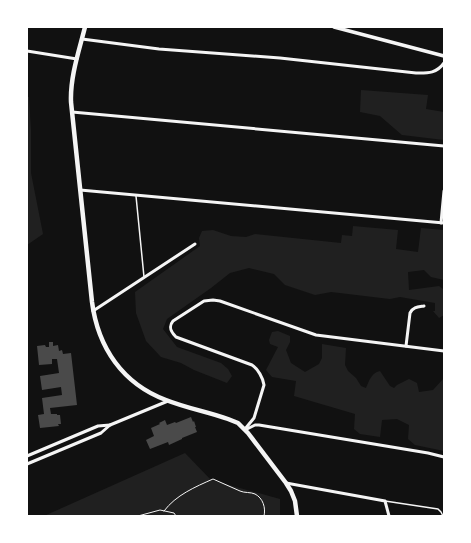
<svg xmlns="http://www.w3.org/2000/svg" width="471" height="543" viewBox="0 0 471 543" font-family="'Roboto Condensed',sans-serif">
	<style>
		.green { fill: #202020 }
		.building { fill: #4a4a4a }
		.lines { fill: none; stroke-linecap: round; stroke-linejoin: round }
		.path { stroke: #f5f5f5; stroke-width: 1 }
		.service { stroke: #f5f5f5; stroke-width: 1.5 }
		.minor { stroke: #f5f5f5; stroke-width: 3 }
		.tertiary { stroke: #f5f5f5; stroke-width: 3.5 }
		.primary { stroke: #f5f5f5; stroke-width: 4.5 }
	</style>
	<rect width="100%" height="100%" fill="#111"/>
	<!-- green -->
	<g class="green">
		<polygon points="361,90 428,95 426,109 444,112 444,140 402,135 380,116 360,112"/>
		<polygon points="27,97 29,97 31,130 31,173 43,234 27,245"/>
		<polygon points="353,226 398,230 396,249 418,252 421,228 444,230 444,280 431,277 424,270 408,272 409,290 439,286 443,289 444,288 444,315 439,318 433,311 435,311 435,303 400,297 390,299 331,292 315,295 285,285 274,274 249,268 230,273 211,288 167,319 163,329 177,347 221,363 228,369 232,376 227,383 194,370 181,363 161,357 146,341 136,313 135,292 200,246 199,238 202,231 213,230 231,236 246,237 255,234 341,243 342,235 352,236"/>
		<path d="M278,331L290,336V342L286,350L291,363L305,372L319,364L322,358V344L346,348L345,365L348,371L356,378L361,386L366,388C369,381 371,373 380,371L390,386L394,388L397,385L409,379L417,383L419,392L433,390L444,378V451L415,445L408,439L409,425L397,419L382,420L380,437L360,434L354,429L355,414L294,396L296,381L272,377L266,370L278,347L270,344L269,340L272,332Z"/>
		<polygon points="185,453 211,480 280,499 280,516 44,516"/>
	</g>
	<!-- building -->
	<g class="building">
		<polygon points="49,342 53,342 53,346 58,345 59,351 62,350 63,354 71,353 77,405 50,408 51,414 57,414 57,415 60,415 61,424 58,424 59,426 40,428 38,415 44,414 42,398 62,395 61,387 42,390 40,376 59,373 57,359 52,359 52,364 39,365 37,346 45,345 46,347 49,347"/>
		<polygon points="191,417 193,422 194,421 196,427 195,427 197,432 182,438 182,439 169,445 168,442 150,449 146,440 154,436 151,428 160,424 159,423 165,420 167,425 175,422 176,423"/>
	</g>
	<g class="lines">
		<!-- path -->
		<g class="path">
			<path d="M164,511C176,495 195,487 213,479C222,483 231,487 240,491C244,493 251,492 255,494C263,498 266,508 264,516"/>
			<polyline points="138,516 160,510 174,513 176,516"/>
		</g>
		<!-- service -->
		<g class="service">
			<polyline points="136,196 144,277"/>
			<polyline points="385,501 438,509 441,512 443,516"/>
		</g>
		<!-- minor -->
		<g class="minor">
			<path d="M82,39L159,49L280,58L416,73C427,73 436,74 444,63"/>
			<polyline points="27,51 77,59"/>
			<polyline points="72,112 444,146"/>
			<polyline points="80,190 444,223"/>
			<polyline points="441,223 444,191"/>
			<polyline points="93,311 195,244"/>
			<path d="M406,346L410,313C413,307 418,307 424,306"/>
			<path d="M245,429L254,418L264,385C263,378 258,369 252,365L176,337C171,332 168,327 173,321L204,301L213,300L220,301L316,335L444,351"/>
			<polyline points="247,429 255,425 259,425 428,453 444,457"/>
			<polyline points="27,456 98,426 110,425"/>
			<polyline points="27,464 101,433 110,425 168,401"/>
			<polyline points="286,483 385,501 389,516"/>
		</g>
		<!-- tertiary -->
		<polyline class="tertiary" points="334,27 444,56"/>
		<!-- primary -->
		<path class="primary" d="M85,27C79,51 70,77 71,102L92,302C98,348 123,384 166,400C186,408 208,412 228,419L238,423L248,433L286,483L291,491L295,501L297,516"/>
	</g>
	<!-- border -->
	<rect width="471" height="543" fill="none" stroke="#ffffff" stroke-width="56"/>
</svg>
